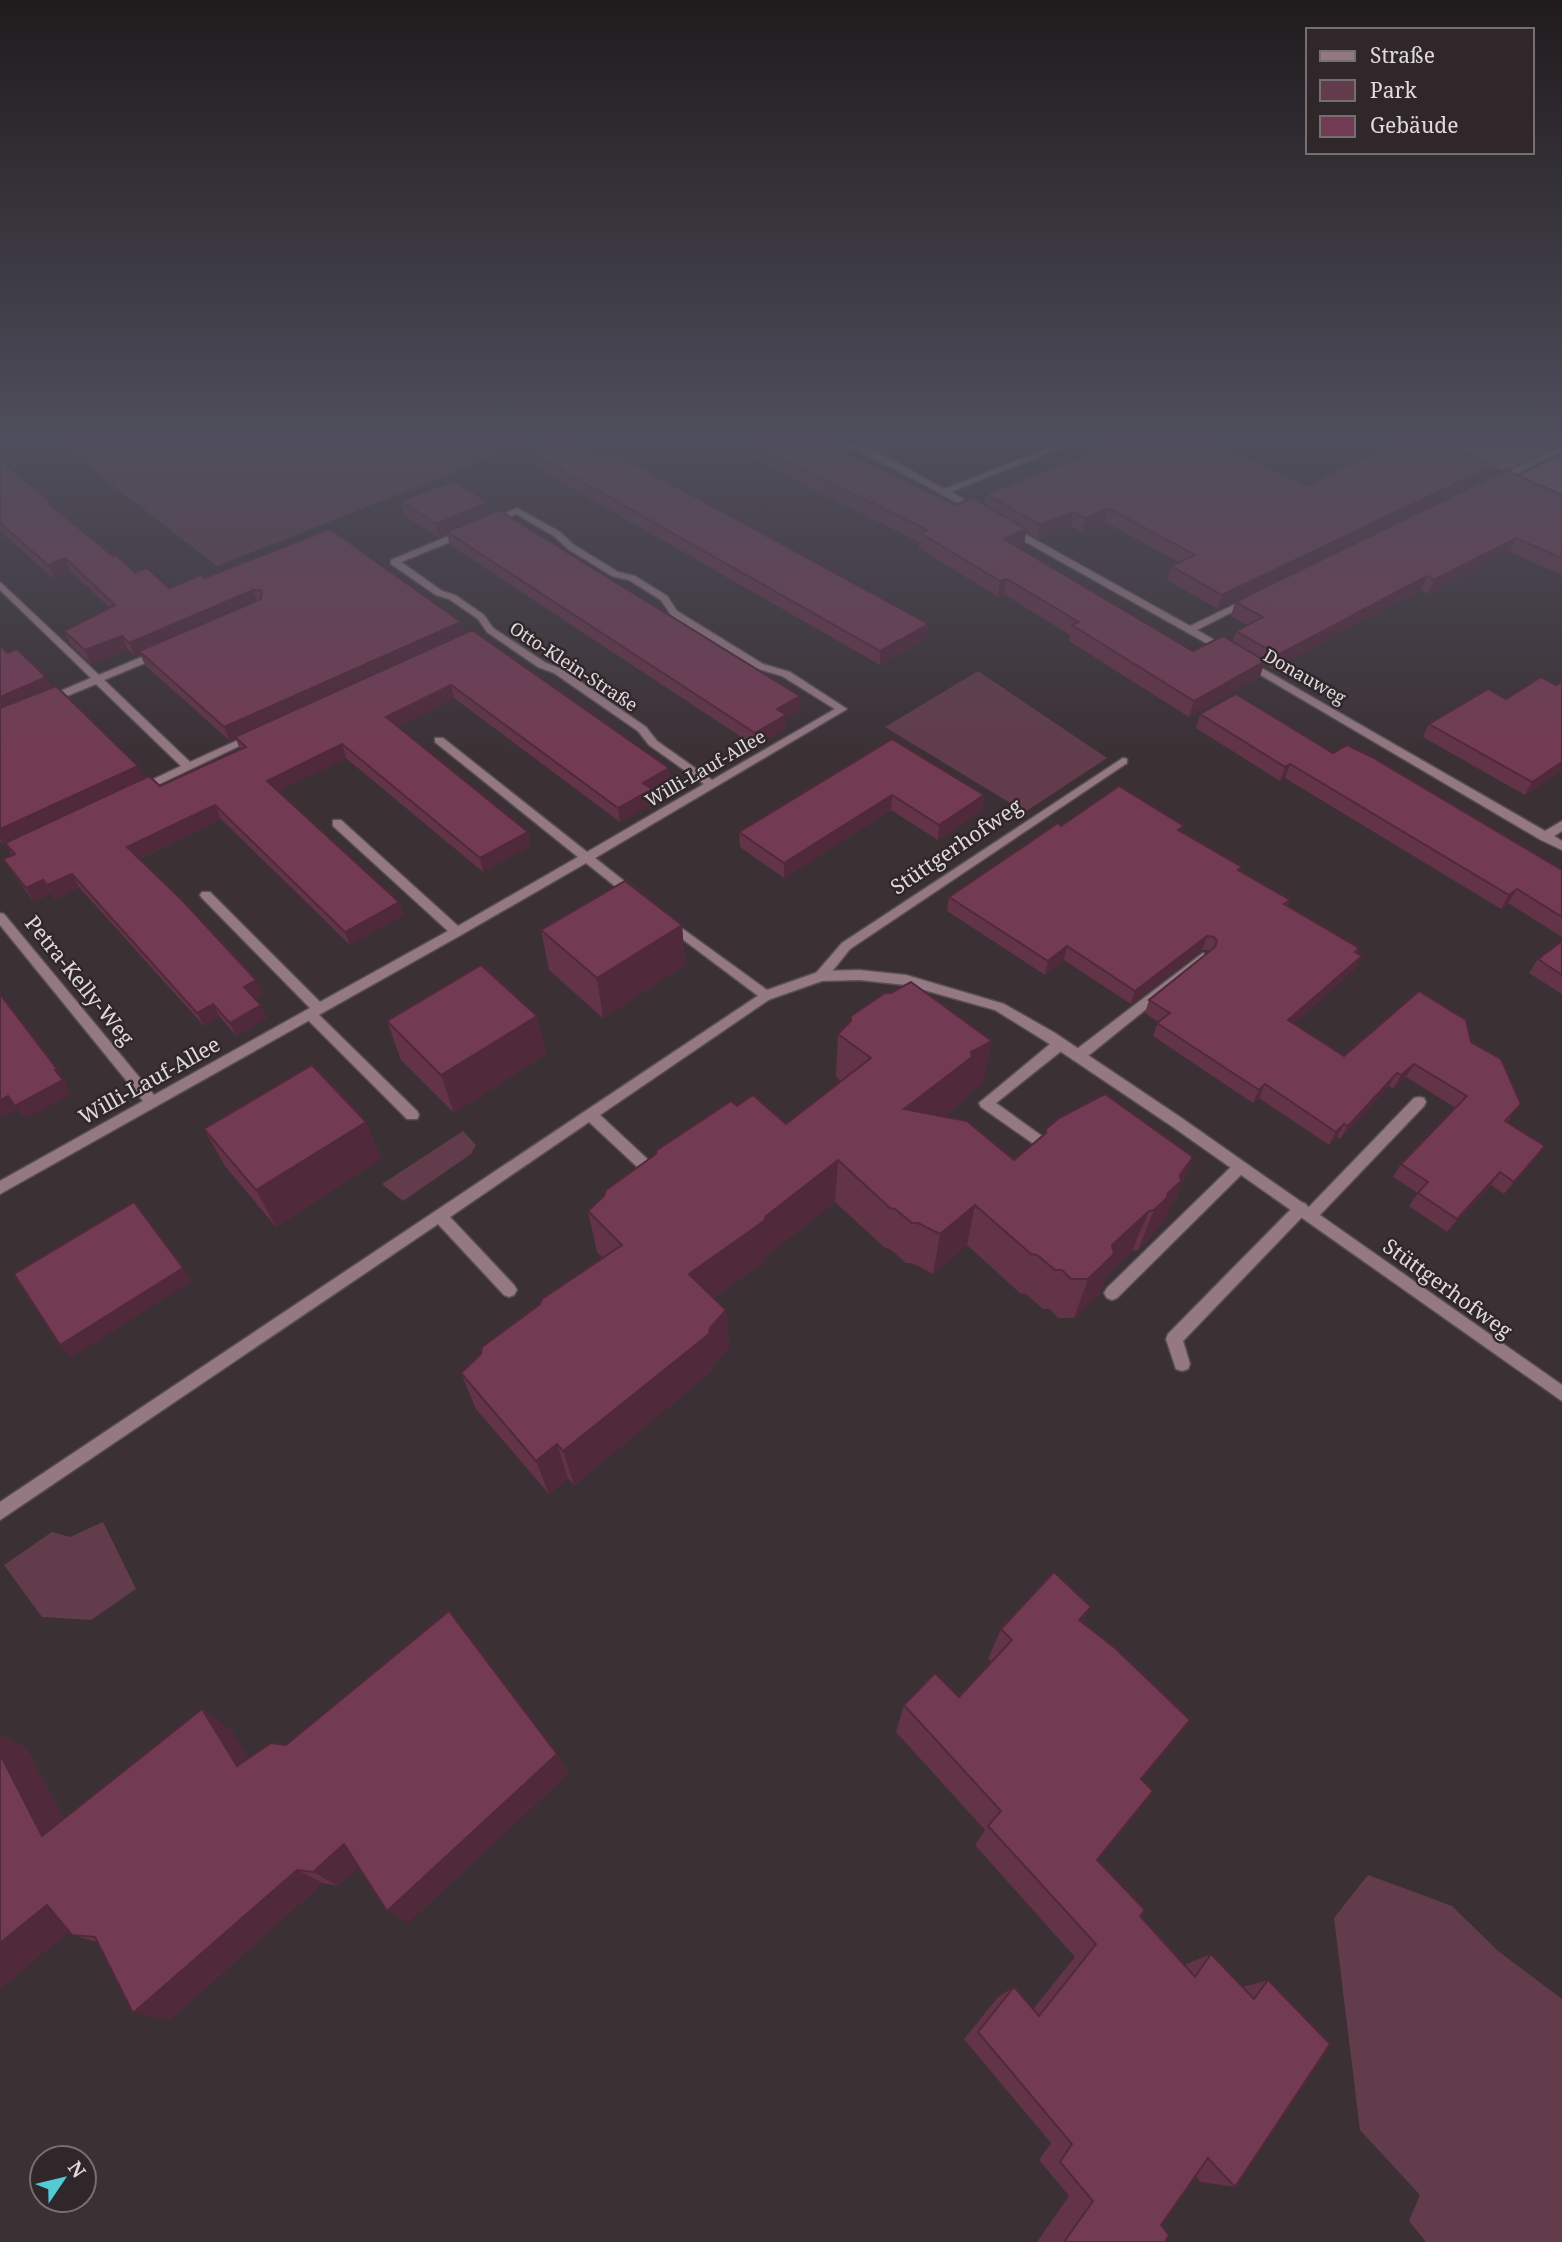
<svg xmlns="http://www.w3.org/2000/svg" width="1562" height="2242" viewBox="0 0 1562 2242" font-family="'Noto Serif',serif">
	<style>
		.green { fill: #623c4b }
		.forest { fill: #8c526a }
		.lines { fill: none; stroke-linecap: round; stroke-linejoin: round }
		.lane-casing { stroke: #594f53; stroke-width: 3 }
		.street-casing { stroke: #594f53; stroke-width: 3 }
		.lane { fill: #947882; fill-rule: evenodd }
		.street { fill: #947882; fill-rule: evenodd }
		.wall { fill: #633347 }
		.shaded-wall { fill: #50293a }
		.building { fill: #733b53; stroke: #50293a; stroke-width: 2 }
		.labels { text-anchor: middle; dominant-baseline: central; stroke-width: 5; stroke-linejoin: round; paint-order: stroke }
		.far-street-label { font-size: 18px; fill: #e0dadc; stroke: #30272b }
		.street-label { font-size: 21px; fill: #e0dadc; stroke: #30272b }
	</style>
	<rect width="100%" height="100%" fill="#3b3135"/>
	<!-- green -->
	<g class="green">
		<polygon points="57,442 531,442 217,566"/>
		<polygon points="978,671 1107,758 1025,812 885,727"/>
		<polygon points="463,1131 476,1145 471,1154 403,1201 382,1184"/>
		<polygon points="103,1522 136,1589 91,1620 42,1617 4,1565 52,1532 70,1537"/>
		<polygon points="1368,1875 1452,1906 1498,1951 1562,1999 1562,2242 1426,2242 1409,2221 1420,2195 1360,2130 1334,1918"/>
	</g>
	<!-- forest -->
	<g class="forest">
		<polygon points="1440,442 1549,442 1559,446 1504,471"/>
		<polygon points="1562,455 1562,496 1518,476"/>
	</g>
	<g class="lines">
		<defs>
			<g id="lane">
				<polygon points="1123,758 1127,759 1127,763 850,949 826,979 816,979 815,976 816,973 842,943"/>
				<polygon points="1203,953 1209,957 1207,960 1083,1060 1073,1060 1071,1056 1073,1052"/>
				<polygon points="765,991 770,993 771,996 770,999 600,1115 657,1168 659,1172 657,1176 647,1176 589,1122 450,1217 514,1285 517,1290 514,1295 509,1297 504,1295 438,1224 0,1520 0,1502"/>
				<polygon points="310,1009 315,1011 417,1111 419,1115 417,1119 407,1119 305,1017 303,1014"/>
				<polygon points="1060,1039 1067,1044 1065,1048 996,1103 1046,1139 1048,1143 1046,1147 1041,1149 981,1107 979,1103 1055,1040"/>
				<polygon points="1419,1097 1424,1098 1426,1102 1424,1106 1316,1219 1311,1221 1306,1219 1304,1215 1183,1341 1190,1364 1188,1369 1182,1371 1176,1369 1166,1339 1168,1334 1296,1204 1301,1202 1306,1204 1308,1208 1414,1098"/>
				<polygon points="1240,1161 1245,1163 1247,1167 1245,1171 1117,1298 1112,1300 1107,1298 1104,1293 1107,1288 1235,1163"/>
			</g>
			<g id="street">
				<path d="M839,442C864,440 920,476 944,489L1064,442H1075L951,492L981,509V513L978,514L893,468Z"/>
				<polygon points="1562,446 1562,451 1497,483 1490,481"/>
				<polygon points="517,508 560,532 574,545 618,572 635,576 667,596 677,611 763,664 790,672 847,709 595,858 638,892 640,895 638,898 630,898 586,863 461,935 0,1194 0,1181 143,1101 0,925 0,913 4,914 154,1095 310,1008 202,898 200,895 202,892 210,892 320,1002 448,931 333,826 333,820 341,820 458,926 578,857 435,742 435,738 443,738 587,852 704,784 649,745 638,731 554,673 538,667 487,632 478,619 449,599 436,595 391,564 391,560 461,531 467,531 467,535 401,562 442,591 455,595 484,615 493,628 546,663 562,669 646,727 657,741 712,780 835,709 782,676 755,668 671,615 661,600 629,580 612,576 568,549 554,536 516,514 492,524 488,521"/>
				<polygon points="1008,528 1014,528 1190,626 1246,599 1254,601 1197,630 1233,651 1224,653 1008,532"/>
				<polygon points="0,582 99,675 156,651 164,651 164,655 104,680 190,762 249,735 253,734 258,737 143,792 135,792 135,788 181,766 96,684 50,703 42,703 42,699 91,678 0,590"/>
				<polygon points="1246,659 1545,831 1562,821 1562,831 1554,836 1562,841 1562,850 1541,840 1242,664 1242,660"/>
				<polygon points="669,919 767,990 821,971 859,970 906,975 1004,1004 1055,1033 1183,1119 1562,1385 1562,1401 1173,1127 1045,1041 995,1010 906,985 859,980 822,981 765,1001 665,926 663,923 665,920"/>
			</g>
		</defs>
		<!-- lane casing -->
		<use href="#lane" class="lane-casing"/>
		<!-- street casing -->
		<use href="#street" class="street-casing"/>
		<!-- lane -->
		<use href="#lane" class="lane"/>
		<!-- street -->
		<use href="#street" class="street"/>
	</g>
	<!-- wall -->
	<g class="wall">
		<polygon points="747,442 824,442 955,505 984,506 986,494 1105,447 1106,442 1215,442 1307,486 1494,465 1488,479 1218,609 1167,580 1171,566 1179,562 1105,522 1082,532 1071,526 1038,539 1026,532 1024,545 1018,547 1193,651 1232,642 1236,631 1247,625 1231,616 1235,602 1562,495 1562,575 1510,552 1428,594 1421,590 1273,669 1264,664 1260,676 1189,717 1069,641 1070,635 1004,594 998,597 919,548 919,542 747,456"/>
		<polygon points="528,451 602,456 929,624 927,638 880,665 530,464"/>
		<polygon points="0,460 55,509 113,556 135,572 169,588 204,578 461,622 463,634 670,782 653,792 654,803 620,822 454,698 398,727 528,832 530,846 483,872 346,758 278,791 399,902 403,915 350,945 221,819 139,859 256,980 262,994 254,998 267,1018 236,1036 220,1017 204,1026 79,887 55,899 51,893 34,902 12,872 3,859 12,855 6,844 4,845 0,841 0,646 8,653 52,688 144,778 160,786 240,750 236,739 230,741 145,665 140,654 135,656 128,650 91,664 71,645 64,631 110,608 71,572 54,579 0,531"/>
		<polygon points="401,501 488,502 490,514 800,696 800,709 786,717 786,728 755,746 450,545 447,534 439,538 404,515"/>
		<polygon points="1562,681 1562,770 1525,795 1423,737 1429,724 1506,699 1556,685"/>
		<polygon points="1200,714 1333,753 1562,870 1562,937 1508,903 1501,909 1285,778 1280,781 1196,728"/>
		<polygon points="892,739 984,795 982,810 938,840 891,810 784,878 740,847 739,832"/>
		<polygon points="1061,826 1182,832 1240,871 1290,900 1287,906 1359,948 1357,953 1355,969 1293,1024 1344,1056 1471,1042 1511,1118 1507,1122 1545,1146 1504,1194 1491,1185 1447,1232 1409,1206 1418,1193 1393,1177 1401,1164 1456,1108 1406,1077 1393,1089 1389,1086 1340,1139 1337,1137 1329,1145 1259,1098 1253,1103 1153,1036 1158,1022 1145,1013 1149,1000 1210,951 1209,950 1202,950 1131,1004 1064,960 1045,975 947,911 949,897"/>
		<polygon points="682,925 685,965 603,1018 549,970 541,930"/>
		<polygon points="1562,941 1562,994 1529,973 1538,959"/>
		<polygon points="537,1016 546,1054 454,1113 401,1060 387,1021"/>
		<polygon points="838,1034 983,1084 965,1095 964,1100 944,1116 1014,1160 1193,1157 1176,1198 1170,1206 1164,1222 1153,1232 1150,1238 1138,1250 1132,1251 1106,1276 1099,1294 1074,1318 1058,1318 1050,1309 1043,1309 1026,1294 1020,1293 967,1245 933,1274 912,1263 906,1263 890,1249 885,1248 835,1202 766,1256 765,1261 714,1298 726,1310 729,1348 713,1365 712,1371 574,1485 568,1478 549,1494 476,1409 461,1373 603,1258 597,1252 588,1211 737,1106 786,1124 841,1081 836,1077"/>
		<polygon points="366,1122 381,1159 276,1227 225,1166 204,1129"/>
		<polygon points="1091,1607 1082,1622 1141,1779 1097,1860 1140,1916 1184,1965 1211,1954 1243,1987 1268,1980 1235,2187 1201,2182 1196,2176 1161,2225 1165,2242 1037,2242 1069,2196 1039,2160 1051,2143 964,2039 998,1997 1014,1987 1033,2009 1075,1957 975,1845 985,1830 896,1732 904,1705 959,1697 991,1662 988,1659 1001,1629"/>
		<polygon points="202,1709 231,1730 248,1758 569,1773 408,1923 358,1867 338,1886 323,1883 170,2020 97,1942 72,1935 69,1931 0,1989 0,1735 26,1748 64,1819"/>
	</g>
	<!-- shaded-wall -->
	<g class="shaded-wall">
		<polygon points="1494,465 1488,479 1218,609 1222,595"/>
		<polygon points="488,502 491,516 447,532 447,534 439,538 436,524"/>
		<polygon points="1108,508 1105,522 1082,532 1085,518"/>
		<polygon points="1073,512 1071,526 1038,539 1040,525"/>
		<polygon points="1026,529 1024,545 1001,554 1004,539"/>
		<polygon points="1516,538 1510,552 1428,594 1434,580"/>
		<polygon points="65,558 71,572 54,579 48,565"/>
		<polygon points="1427,576 1421,590 1273,669 1278,655"/>
		<polygon points="1007,579 1004,594 998,597 1000,581"/>
		<polygon points="253,590 258,604 139,651 140,654 135,656 129,643"/>
		<polygon points="461,622 464,635 235,737 236,739 230,741 224,727"/>
		<polygon points="929,624 927,638 880,665 880,651"/>
		<polygon points="122,636 128,650 91,664 85,650"/>
		<polygon points="1265,661 1260,676 1189,717 1194,701"/>
		<polygon points="46,677 53,691 0,714 0,697"/>
		<polygon points="451,685 454,698 390,731 386,717"/>
		<polygon points="800,696 800,709 786,717 786,728 755,746 755,733 777,709"/>
		<polygon points="342,744 346,758 272,794 267,781"/>
		<polygon points="1562,762 1562,770 1525,795 1532,782"/>
		<polygon points="1290,764 1285,778 1280,781 1285,767"/>
		<polygon points="138,766 145,780 4,845 0,839 0,829"/>
		<polygon points="669,768 670,782 653,792 654,803 620,822 618,808 643,783"/>
		<polygon points="892,795 891,810 784,878 784,863"/>
		<polygon points="984,795 982,810 938,840 939,825"/>
		<polygon points="215,805 221,819 134,861 127,847"/>
		<polygon points="528,832 530,846 483,872 480,858"/>
		<polygon points="72,874 79,887 55,899 47,885"/>
		<polygon points="43,880 51,893 34,902 26,888"/>
		<polygon points="1517,889 1508,903 1501,909 1509,895"/>
		<polygon points="399,902 403,915 350,945 345,932"/>
		<polygon points="682,925 685,965 603,1018 597,978"/>
		<polygon points="1207,936 1202,950 1131,1004 1135,991"/>
		<polygon points="1067,946 1064,960 1045,975 1048,961"/>
		<polygon points="1362,956 1355,969 1282,1034 1288,1020"/>
		<polygon points="256,980 262,994 250,1000 244,987"/>
		<polygon points="213,1004 220,1017 204,1026 197,1013"/>
		<polygon points="261,1005 267,1018 236,1036 230,1023"/>
		<polygon points="537,1016 546,1054 454,1113 441,1075"/>
		<polygon points="992,1041 983,1084 965,1095 964,1100 899,1151 904,1109 971,1052"/>
		<polygon points="1414,1064 1406,1077 1393,1089 1401,1075"/>
		<polygon points="57,1069 67,1083 65,1084 72,1094 25,1119 15,1106"/>
		<polygon points="1397,1073 1389,1086 1340,1139 1348,1126"/>
		<polygon points="1265,1084 1259,1098 1253,1103 1259,1090"/>
		<polygon points="8,1096 18,1109 3,1117 0,1113 0,1100"/>
		<polygon points="366,1122 381,1159 276,1227 256,1190"/>
		<polygon points="1344,1124 1337,1137 1329,1145 1336,1132"/>
		<polygon points="1545,1146 1535,1159 1504,1194 1514,1182"/>
		<polygon points="1193,1157 1176,1198 1170,1206 1164,1222 1153,1232 1150,1238 1138,1250 1154,1210"/>
		<polygon points="838,1160 835,1202 766,1256 765,1261 694,1313 689,1274"/>
		<polygon points="1500,1172 1491,1185 1447,1232 1457,1219"/>
		<polygon points="975,1205 967,1245 933,1274 940,1234"/>
		<polygon points="1149,1211 1132,1251 1106,1276 1099,1294 1074,1318 1088,1279 1112,1245"/>
		<polygon points="183,1268 192,1281 71,1358 60,1345"/>
		<polygon points="726,1310 729,1348 713,1365 712,1371 574,1485 563,1451 710,1328"/>
		<polygon points="557,1444 568,1478 549,1494 536,1461"/>
		<polygon points="1091,1607 1072,1638 1079,1620"/>
		<polygon points="202,1709 231,1730 264,1784 237,1766"/>
		<polygon points="0,1735 26,1748 81,1851 42,1836 0,1754"/>
		<polygon points="557,1754 569,1773 408,1923 387,1911"/>
		<polygon points="344,1844 367,1860 338,1886 313,1872"/>
		<polygon points="297,1870 323,1883 170,2020 133,2013"/>
		<polygon points="47,1905 87,1917 0,1989 0,1943"/>
	</g>
	<!-- building -->
	<g class="building">
		<polygon points="553,442 576,442 602,456 612,452 929,624 880,651 528,451"/>
		<polygon points="749,442 824,442 955,505 972,498 1026,529 1004,539 1193,651 1223,636 1265,661 1194,701 1072,625 1079,622 1007,579 1000,581 920,533 927,530"/>
		<polygon points="1107,442 1129,442 1149,453 1158,451 1158,446 1150,442 1215,442 1307,486 1394,442 1443,442 1494,465 1222,595 1171,566 1195,555 1108,508 1085,518 1073,512 1040,525 986,494 1111,444"/>
		<polygon points="0,460 52,503 49,504 113,556 116,555 135,572 147,568 169,588 201,575 204,578 330,529 461,622 224,727 139,651 261,599 262,591 253,590 129,643 122,636 85,650 64,631 115,605 65,558 48,565 0,523"/>
		<polygon points="1506,470 1562,495 1562,558 1516,538 1434,580 1427,576 1278,655 1236,631 1263,617 1235,602"/>
		<polygon points="453,481 488,502 436,524 401,501"/>
		<polygon points="499,510 800,696 777,709 786,715 755,733 447,532"/>
		<polygon points="472,630 669,768 643,783 652,789 618,808 451,685 386,717 528,832 480,858 342,744 267,781 399,902 345,932 215,805 127,847 182,900 256,980 244,987 261,1005 230,1023 213,1004 197,1013 72,874 47,885 43,880 26,888 3,859 15,854 5,843 149,776 160,786 199,768 246,747 235,737"/>
		<polygon points="0,646 8,653 17,649 46,677 0,697"/>
		<polygon points="1541,677 1556,685 1562,681 1562,762 1532,782 1429,724 1488,689 1506,699"/>
		<polygon points="56,686 138,766 0,829 0,708"/>
		<polygon points="1236,694 1333,753 1347,745 1372,757 1562,870 1562,917 1517,889 1509,895 1290,764 1285,767 1200,714"/>
		<polygon points="892,739 984,795 939,825 892,795 784,863 739,832"/>
		<polygon points="1119,786 1184,826 1178,830 1242,867 1238,870 1290,900 1284,904 1359,948 1355,952 1362,956 1288,1020 1344,1056 1419,991 1466,1020 1471,1042 1501,1059 1521,1104 1505,1121 1545,1146 1514,1182 1500,1172 1457,1219 1418,1193 1428,1182 1401,1164 1467,1096 1414,1064 1401,1075 1397,1073 1348,1126 1344,1124 1336,1132 1265,1084 1259,1090 1157,1023 1170,1013 1149,1000 1215,947 1217,941 1214,937 1207,936 1135,991 1067,946 1048,961 949,897 1058,823 1061,826"/>
		<polygon points="625,881 682,925 597,978 541,930"/>
		<polygon points="1562,941 1562,975 1538,959"/>
		<polygon points="481,965 537,1016 441,1075 387,1021"/>
		<polygon points="911,982 992,1041 971,1052 972,1057 904,1109 967,1121 1014,1160 1046,1133 1046,1129 1059,1118 1105,1094 1193,1157 1180,1175 1181,1181 1168,1193 1167,1198 1154,1210 1149,1211 1112,1245 1114,1254 1088,1279 1071,1279 1062,1270 1055,1270 1037,1255 1031,1254 975,1205 940,1234 918,1223 912,1223 895,1209 890,1208 838,1160 766,1216 764,1221 689,1274 726,1310 710,1328 709,1334 563,1451 557,1444 536,1461 461,1373 481,1354 482,1347 540,1304 542,1299 622,1245 588,1211 604,1196 606,1190 656,1154 657,1150 731,1101 737,1106 753,1095 786,1124 871,1058 838,1034 851,1021 851,1016 885,993 891,993"/>
		<polygon points="0,994 57,1069 55,1070 63,1080 15,1106 8,1096 0,1100"/>
		<polygon points="312,1065 366,1122 256,1190 204,1129"/>
		<polygon points="134,1202 183,1268 60,1345 14,1274"/>
		<polygon points="1054,1572 1091,1607 1079,1620 1115,1648 1190,1720 1141,1779 1153,1791 1097,1860 1145,1910 1140,1916 1195,1977 1211,1954 1254,1999 1268,1980 1330,2044 1235,2187 1208,2158 1161,2225 1169,2235 1165,2242 1064,2242 1093,2201 1060,2162 1072,2144 978,2032 1014,1987 1039,2016 1096,1944 988,1826 1001,1811 904,1705 935,1673 959,1697 1012,1640 1001,1629"/>
		<polygon points="449,1611 557,1754 387,1911 344,1844 313,1872 297,1870 133,2013 95,1937 72,1935 47,1905 0,1943 0,1754 42,1836 202,1709 237,1766 271,1743 286,1745"/>
	</g>
	<!-- sky -->
	<linearGradient id="sky" x2="0" y2="1"><stop stop-color="#201b1d"/><stop offset="0.58" stop-color="#4f4e5c"/><stop offset="1" stop-color="#4f4e5c" stop-opacity="0"/></linearGradient>
	<rect width="1562" height="756" fill="url(#sky)"/>
	<g class="labels">
		<!-- far-street labels -->
		<g class="far-street-label">
			<text transform="translate(574 666) rotate(33)">Otto-Klein-Straße</text>
			<text transform="translate(1305 676) rotate(30)">Donauweg</text>
			<text transform="translate(705 768) rotate(-30)">Willi-Lauf-Allee</text>
		</g>
		<!-- street labels -->
		<g class="street-label">
			<text transform="translate(956 846) rotate(-34)">Stüttgerhofweg</text>
			<text transform="translate(80 980) rotate(51)">Petra-Kelly-Weg</text>
			<text transform="translate(149 1080) rotate(-29)">Willi-Lauf-Allee</text>
			<text transform="translate(1448 1288) rotate(36)">Stüttgerhofweg</text>
		</g>
	</g>
	<!-- legend -->
	<rect x="1306" y="28" width="228" height="126" fill="#30272b" stroke="#766f72" stroke-width="2"/>
	<rect x="1320" y="51" width="35" height="10" fill="#947882" stroke="#766f72" stroke-width="2"/>
	<text x="1370" y="63" font-size="21" fill="#e0dadc">Straße</text>
	<rect x="1320" y="80" width="35" height="21" fill="#623c4b" stroke="#766f72" stroke-width="2"/>
	<text x="1370" y="98" font-size="21" fill="#e0dadc">Park</text>
	<rect x="1320" y="116" width="35" height="21" fill="#733b53" stroke="#766f72" stroke-width="2"/>
	<text x="1370" y="133" font-size="21" fill="#e0dadc">Gebäude</text>
	<!-- north arrow -->
	<g transform="translate(63 2179) rotate(55)"><circle r="33" fill="#30272b" stroke="#766f72" stroke-width="2"/>
	<path d="M0-5L12 26L0 18L-12 26Z" fill="#52cbd7"/>
	<text y="-10" font-size="19" font-weight="bold" text-anchor="middle" fill="#e0dadc">N</text>
	</g>
</svg>
